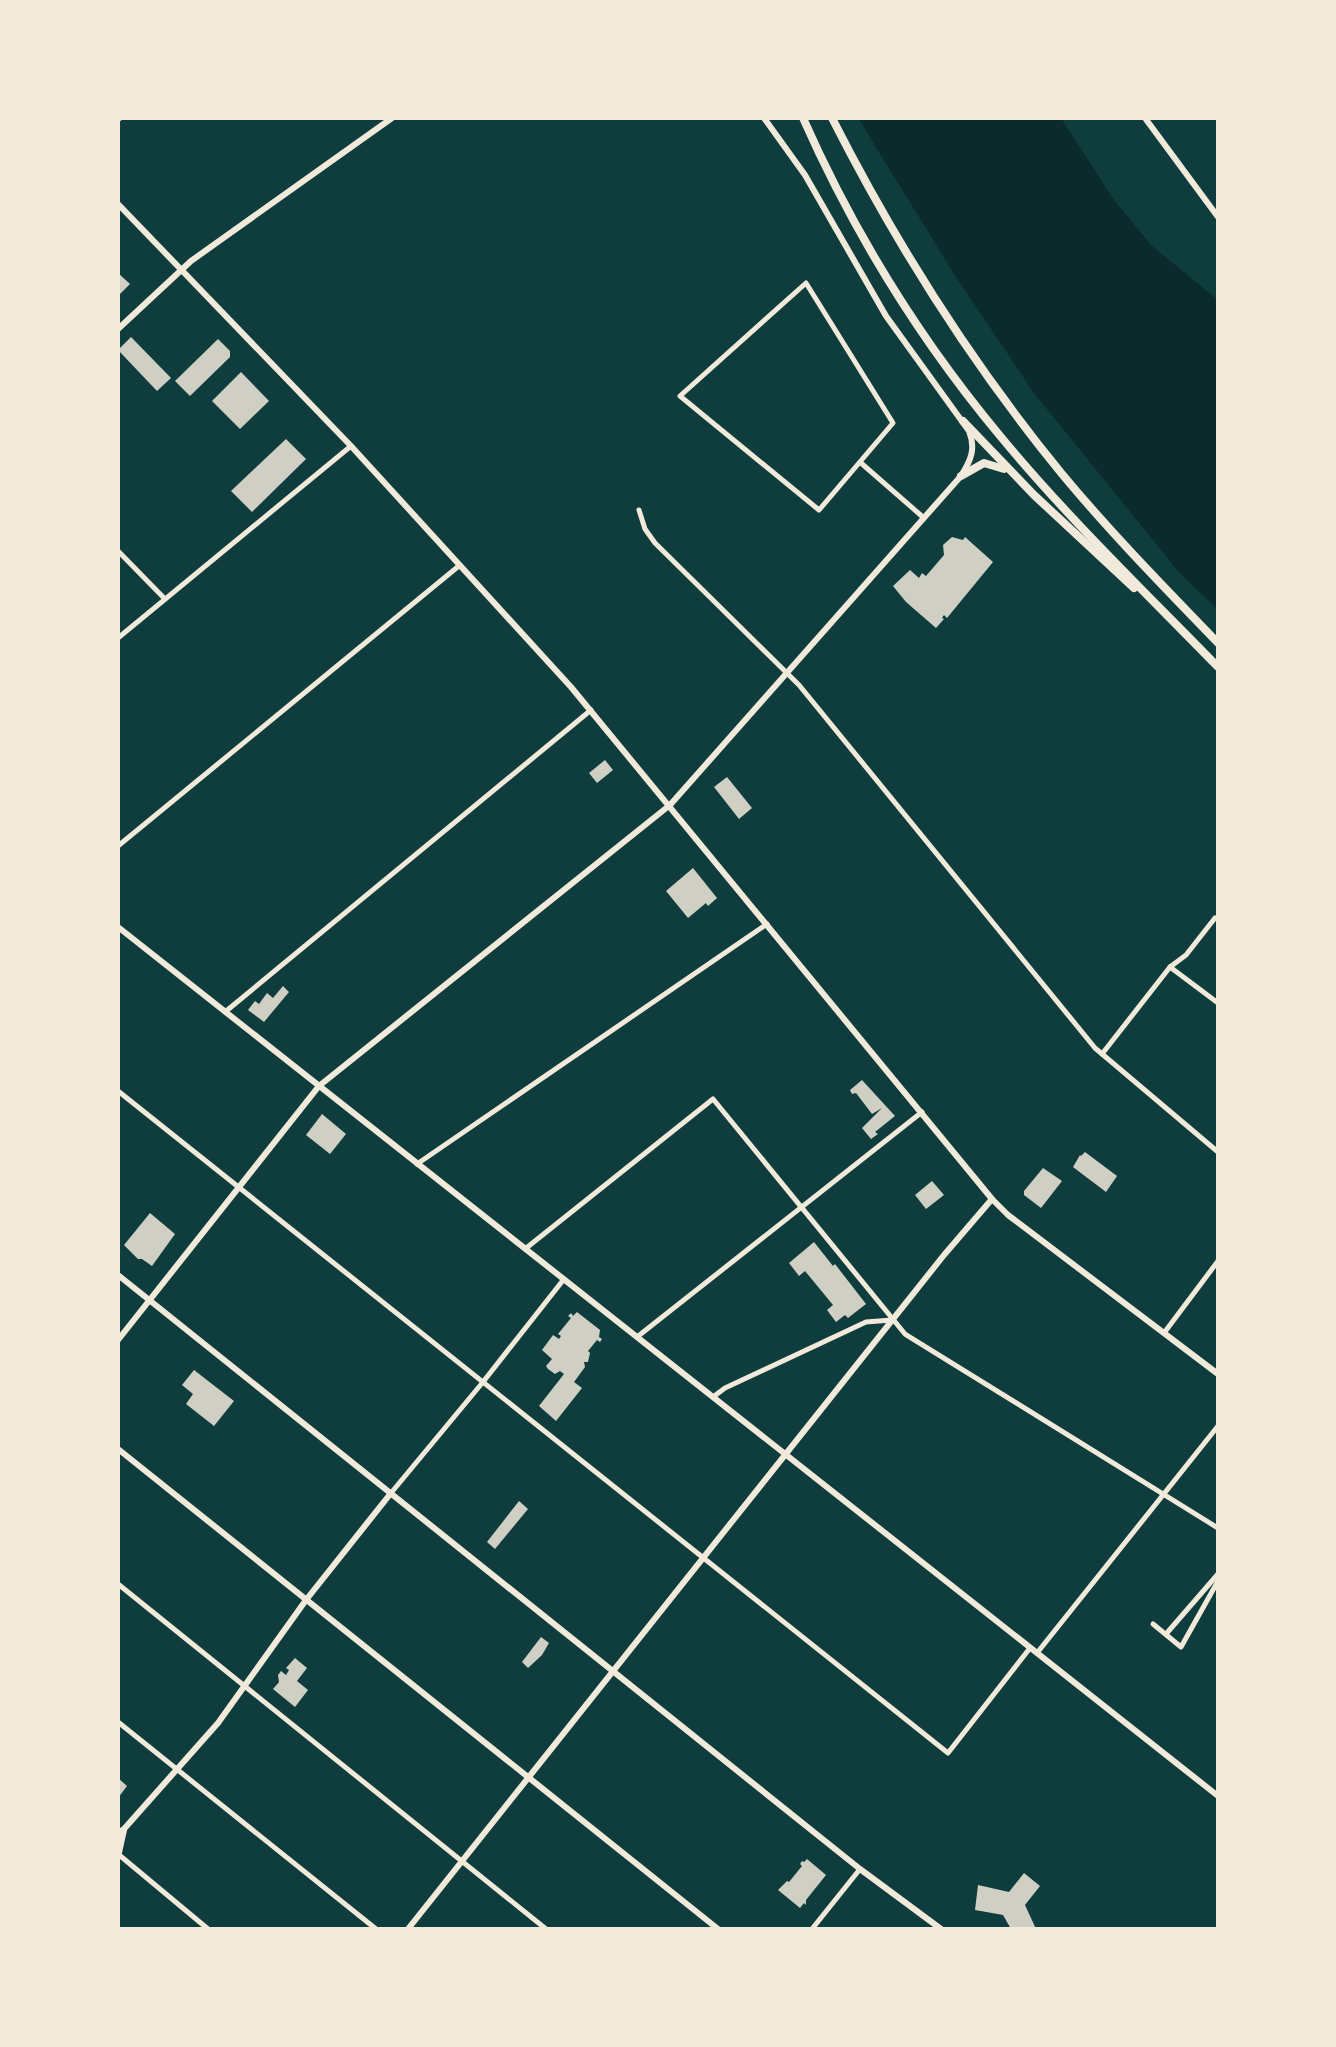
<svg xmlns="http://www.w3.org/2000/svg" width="1336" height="2047" viewBox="0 0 1336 2047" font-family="'Asap Condensed',sans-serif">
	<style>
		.water { fill: #0a2a2b }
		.building { fill: #cfcfc3 }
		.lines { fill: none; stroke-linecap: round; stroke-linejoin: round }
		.minor { stroke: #f1e9da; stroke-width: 5 }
		.tertiary { stroke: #f1e9da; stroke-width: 6 }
		.secondary { stroke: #f1e9da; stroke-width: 6 }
		.motorway { stroke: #f1e9da; stroke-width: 8 }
	</style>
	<rect width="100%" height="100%" fill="#0f3d3e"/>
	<!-- water -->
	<polygon class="water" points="858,118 1061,118 1114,200 1152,246 1218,300 1218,610 1178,571 1034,393 956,277"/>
	<!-- building -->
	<g class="building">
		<polygon points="118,273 130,284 118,296"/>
		<polygon points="131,337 171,378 157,391 118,350"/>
		<polygon points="218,339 230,351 230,357 190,396 175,381"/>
		<polygon points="241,372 269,401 240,429 212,401"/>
		<polygon points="286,439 306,459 252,512 231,491"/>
		<polygon points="952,537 963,540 965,537 993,562 947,618 944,615 942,618 944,619 936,628 906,602 893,586 910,570 919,578 922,573 926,576 944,555 943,545"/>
		<polygon points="605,760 613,770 597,783 589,773"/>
		<polygon points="727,777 752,808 739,819 714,787"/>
		<polygon points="693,868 717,898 708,906 706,903 688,918 666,891"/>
		<polygon points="283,986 289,992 264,1022 248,1010 255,1001 259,1004 267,993 273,998"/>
		<polygon points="862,1080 895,1116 875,1132 878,1134 871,1139 862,1128 882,1108 872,1114 856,1093 852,1094 850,1090"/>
		<polygon points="322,1114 346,1134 330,1154 306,1135"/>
		<polygon points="1085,1152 1117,1176 1106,1192 1073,1167 1080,1155 1081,1156"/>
		<polygon points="1043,1168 1062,1181 1041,1208 1024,1195 1024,1191"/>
		<polygon points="932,1181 944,1195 926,1209 915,1195"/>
		<polygon points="150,1213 175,1234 152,1266 142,1259 138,1259 124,1245"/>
		<polygon points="814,1242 833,1266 835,1264 866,1304 848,1318 845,1315 836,1322 827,1310 833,1305 805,1271 799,1276 789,1263"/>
		<polygon points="577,1312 600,1330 599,1337 602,1339 600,1342 597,1340 588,1351 590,1353 588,1362 584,1362 585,1367 574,1382 582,1388 556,1421 539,1406 564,1374 560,1371 555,1374 548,1369 546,1366 552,1359 542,1350 553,1335 559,1339 561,1336 558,1334 571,1318 568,1316 571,1313 573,1316"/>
		<polygon points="194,1370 234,1401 214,1426 186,1404 193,1394 182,1385"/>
		<polygon points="519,1501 528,1509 495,1549 487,1542"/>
		<polygon points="541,1637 549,1643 542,1655 528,1668 522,1662"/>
		<polygon points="295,1658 307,1668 297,1681 308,1690 295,1707 273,1689 279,1682 278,1675 281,1671 286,1675 289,1670 286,1668"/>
		<polygon points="118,1778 127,1786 118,1798"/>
		<polygon points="807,1859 826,1875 806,1900 806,1905 804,1903 800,1908 778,1890 787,1881 789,1882 802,1866 800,1864 802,1861 804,1862"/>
		<polygon points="1024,1873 1040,1886 1025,1905 1036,1929 1011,1929 1003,1915 975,1910 978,1885 1009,1892"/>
	</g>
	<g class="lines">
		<!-- minor -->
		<g class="minor">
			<polyline points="118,120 120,118"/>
			<polygon points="806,283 893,423 819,510 680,396"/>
			<polyline points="861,463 924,518"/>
			<polyline points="639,510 645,529 655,543 799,685 1095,1048 1218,1152"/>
			<polyline points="118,551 165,599"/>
			<polyline points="118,638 351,446"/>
			<polyline points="118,846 460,565"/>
			<polyline points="1170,967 1218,1003"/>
			<polyline points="225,1012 591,710"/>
			<polyline points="1102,1054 1170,967 1186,955 1215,918"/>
			<polyline points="118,1091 948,1753 1030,1648"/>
			<polyline points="417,1164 767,924"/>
			<polyline points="525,1249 713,1099 905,1334 1218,1528"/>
			<polyline points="1164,1333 1218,1261"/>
			<polyline points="637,1337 922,1112"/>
			<polyline points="713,1397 725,1388 866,1322 892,1320"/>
			<polyline points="391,1493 483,1382 564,1279"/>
			<polyline points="118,1584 546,1929"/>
			<polyline points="1153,1624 1181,1647 1218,1581"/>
			<polyline points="1166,1634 1218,1574"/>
			<polyline points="1037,1653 1218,1426"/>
			<polyline points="118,1722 376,1929"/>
			<polyline points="118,1854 208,1929"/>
			<polyline points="812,1929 860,1869"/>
		</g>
		<!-- tertiary -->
		<g class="tertiary">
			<polyline points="118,329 191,261 392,118"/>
			<polyline points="118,927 1218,1796"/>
			<path d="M118,1340L319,1086L670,805L961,476C971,460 976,449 969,431L886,316L805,175L764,118"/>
			<polyline points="118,1449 718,1929"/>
			<polyline points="408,1929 944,1255 992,1199"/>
		</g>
		<!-- secondary -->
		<g class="secondary">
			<polyline points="1145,118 1218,217"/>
			<polyline points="118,204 351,446 571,687 992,1199 1008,1215 1218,1374"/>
			<polyline points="118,1275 860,1869 941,1929"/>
			<polyline points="118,1833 124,1829 218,1723 306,1600 391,1493"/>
			<polyline points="118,1857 124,1830"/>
		</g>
		<!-- motorway -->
		<g class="motorway">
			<path d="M803,118C854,233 920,340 1001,437C1068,518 1145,592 1218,667"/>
			<path d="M832,118C896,244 972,364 1062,474C1111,533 1165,588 1218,643"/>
			<polyline points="963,421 1034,495 1134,588"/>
			<polyline points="961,476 984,463 1004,469"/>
		</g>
	</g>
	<!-- border -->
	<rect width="1336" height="2047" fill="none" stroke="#f1e9da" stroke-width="240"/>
</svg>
